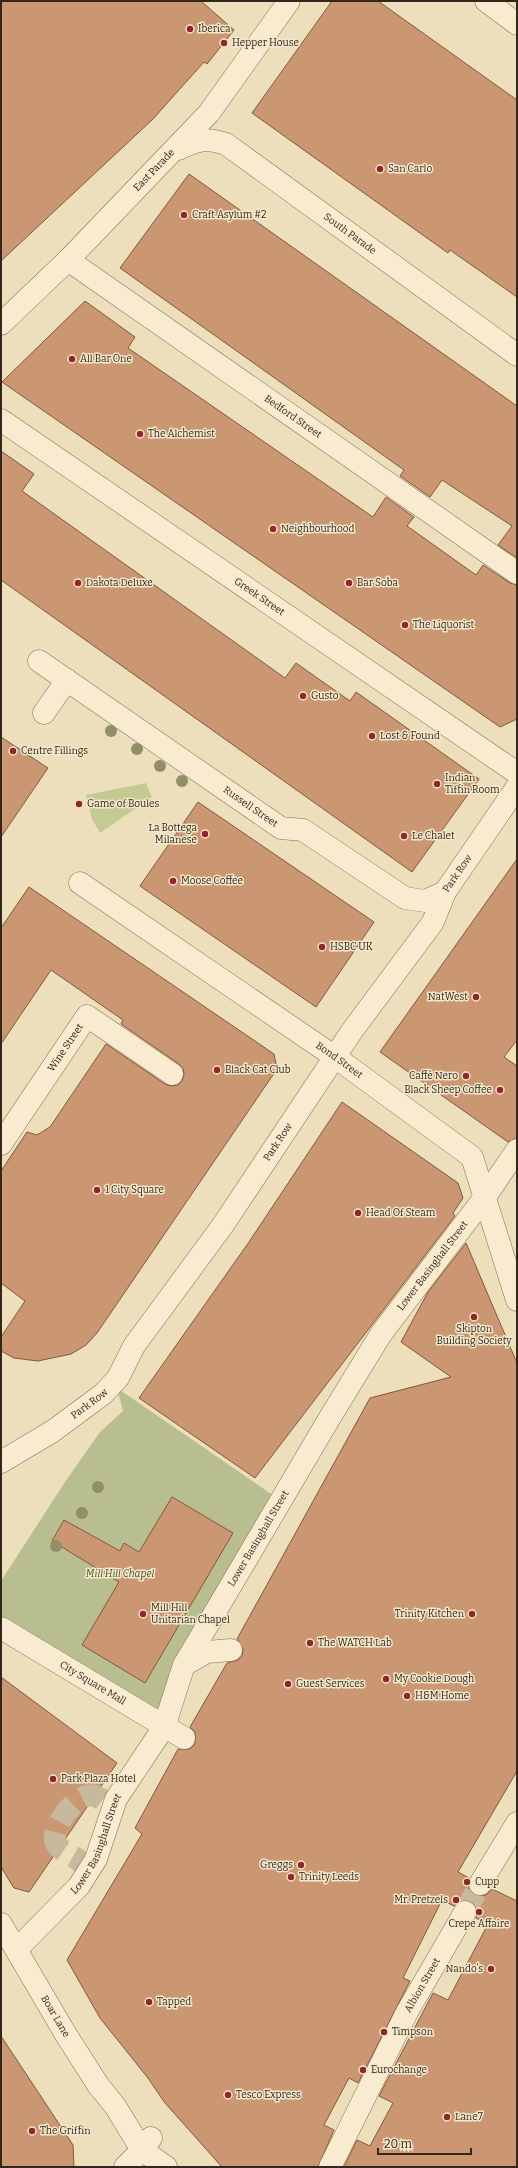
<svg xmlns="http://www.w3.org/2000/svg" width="518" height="2168" viewBox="0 0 518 2168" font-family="Bitter,serif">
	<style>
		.green { fill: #c4ca91 }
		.cemetery { fill: #b9be91 }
		.building { fill: #cb9672; stroke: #82583d }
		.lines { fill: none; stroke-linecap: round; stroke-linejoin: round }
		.minor-tunnel { stroke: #c8b99c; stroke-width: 22; stroke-dasharray: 22 11; stroke-linecap: butt }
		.minor-casing { stroke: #846e56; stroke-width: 23 }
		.minor { stroke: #f8ebcf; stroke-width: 22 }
		.tree { fill: #908f67 }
		.poi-dot { fill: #922729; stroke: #f4e8cc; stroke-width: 1.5 }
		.labels { text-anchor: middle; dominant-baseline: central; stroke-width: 3; stroke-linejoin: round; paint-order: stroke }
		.poi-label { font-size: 10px; fill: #33261b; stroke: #f4e8cc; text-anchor: start }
		.street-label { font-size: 10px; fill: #33261b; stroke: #f4e8cc }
		.park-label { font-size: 10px; font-style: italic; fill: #444f22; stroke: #f4e8cc }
	</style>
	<rect width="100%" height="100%" fill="#eddebc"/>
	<!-- green -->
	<polygon class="green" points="146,783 152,797 100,833 92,819 86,795"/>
	<!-- cemetery -->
	<polygon class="cemetery" points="117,1388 280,1500 162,1718 1,1618 1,1581 65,1482 100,1432 123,1411"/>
	<!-- building -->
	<g class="building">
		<polygon points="1,1 201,1 234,30 207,64 204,62 153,119 1,261"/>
		<polygon points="332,1 378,1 517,100 517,297 450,250 448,253 252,113"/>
		<polygon points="189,174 517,406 517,558 498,545 512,526 442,480 430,497 400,476 404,470 120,268"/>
		<polygon points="85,301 135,337 128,348 373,517 386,497 414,517 407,526 476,575 483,565 510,583 517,585 517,719 500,727 2,382"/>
		<polygon points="1,451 34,474 22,491 285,678 296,663 350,701 356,692 479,779 412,872 1,580"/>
		<polygon points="1,737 48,768 1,837"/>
		<polygon points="198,802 374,922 316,1007 140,886"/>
		<polygon points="517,859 517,1040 504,1057 517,1066 517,1138 508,1142 380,1052"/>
		<polygon points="29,887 274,1054 277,1069 97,1333 86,1345 71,1354 38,1361 14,1358 1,1351 1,1337 25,1301 1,1283 1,1171 27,1132 37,1135 50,1127 106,1044 165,1084 171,1086 178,1085 182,1081 184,1075 183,1068 179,1064 121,1024 123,1020 51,970 1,1044 1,928"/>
		<polygon points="342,1102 458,1183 463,1198 453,1213 455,1216 255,1478 139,1398 249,1242"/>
		<polygon points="466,1243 517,1363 517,1771 458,1872 469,1878 469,1890 474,1895 486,1895 492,1889 517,1901 517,2167 344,2167 357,2140 370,2146 393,2103 379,2096 433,1993 448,2000 488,1924 476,1918 477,1912 476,1905 465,1900 459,1901 454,1906 442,1900 403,1978 410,1981 358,2083 349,2078 324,2125 334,2130 318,2167 222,2167 165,2103 148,2078 100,2018 67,1960 142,1834 135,1828 178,1749 190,1749 195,1744 195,1732 190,1727 227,1663 238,1660 242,1656 243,1649 237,1639 370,1398 451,1377 401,1342 428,1292"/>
		<polygon points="172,1497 233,1533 145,1683 82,1645 119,1582 52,1541 64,1520 120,1551 124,1543 139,1552"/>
		<polygon points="1,1677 117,1763 29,1892 14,1888 1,1867"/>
		<polygon points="1,2036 73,2145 74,2167 1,2167"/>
	</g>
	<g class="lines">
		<!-- minor-tunnel -->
		<g class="minor-tunnel">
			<path d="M88,1872C86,1869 83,1865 81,1862C73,1854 58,1852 55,1840C52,1825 79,1790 95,1796C101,1798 108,1805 113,1808"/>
			<polyline points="465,1912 480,1884"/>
		</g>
		<defs>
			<g id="minor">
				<polyline points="486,1 517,24"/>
				<path id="s1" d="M178,149C199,140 205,137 226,144L517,355"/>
				<path id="s2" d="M68,260L517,573"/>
				<path id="s3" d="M1,324L68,260L209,113L289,1"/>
				<path id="s4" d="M1,420L517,773"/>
				<path id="s5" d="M39,661L281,828L303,830L405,898L425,901L445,892"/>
				<polyline points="44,713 67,680"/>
				<path id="s6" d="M80,883L335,1057L472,1157L517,1300"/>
				<path id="s7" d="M1,1144L87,1016L172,1074"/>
				<path id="s8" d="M1,1462L53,1431L103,1394L118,1378L134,1346L223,1225L352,1031L433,922L445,892L517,787"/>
				<path id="s9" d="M1,1628L184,1738"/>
				<polyline points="184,1665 207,1652 231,1650"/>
				<polyline points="480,1884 517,1823"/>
				<path id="s10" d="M1,1924L65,2033L98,2085L115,2106L142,2150L166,2167"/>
				<path id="s11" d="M17,1949L79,1886L96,1859L116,1799L164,1727L184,1665L329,1419L381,1334L485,1197L517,1150"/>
				<polyline points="125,2167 142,2150 151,2138"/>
				<path id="s12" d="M330,2167L407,2012L465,1912"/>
			</g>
		</defs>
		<!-- minor casing -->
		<use href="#minor" class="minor-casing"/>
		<!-- minor -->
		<use href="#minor" class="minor"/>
	</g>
	<!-- trees -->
	<g class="tree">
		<circle cx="111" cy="731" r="6"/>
		<circle cx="137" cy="749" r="6"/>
		<circle cx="160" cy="766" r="6"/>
		<circle cx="182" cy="781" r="6"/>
		<circle cx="98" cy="1487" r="6"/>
		<circle cx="82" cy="1513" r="6"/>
		<circle cx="56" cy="1546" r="6"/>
	</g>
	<!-- markers -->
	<g class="poi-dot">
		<circle cx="190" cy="29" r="4"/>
		<circle cx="224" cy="43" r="4"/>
		<circle cx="380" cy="169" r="4"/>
		<circle cx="184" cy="215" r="4"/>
		<circle cx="72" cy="359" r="4"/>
		<circle cx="140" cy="434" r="4"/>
		<circle cx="273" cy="529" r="4"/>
		<circle cx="78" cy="583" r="4"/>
		<circle cx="349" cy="583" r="4"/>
		<circle cx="405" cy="625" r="4"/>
		<circle cx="303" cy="696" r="4"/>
		<circle cx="372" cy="736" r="4"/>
		<circle cx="13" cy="751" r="4"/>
		<circle cx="437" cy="784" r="4"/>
		<circle cx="79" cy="804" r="4"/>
		<circle cx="205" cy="834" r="4"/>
		<circle cx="404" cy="836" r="4"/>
		<circle cx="173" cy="881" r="4"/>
		<circle cx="322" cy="947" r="4"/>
		<circle cx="476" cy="997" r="4"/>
		<circle cx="217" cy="1070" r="4"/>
		<circle cx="466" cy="1076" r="4"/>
		<circle cx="500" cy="1090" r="4"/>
		<circle cx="97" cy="1190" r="4"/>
		<circle cx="358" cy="1213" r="4"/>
		<circle cx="474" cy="1317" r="4"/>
		<circle cx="143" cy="1614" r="4"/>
		<circle cx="472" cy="1614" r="4"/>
		<circle cx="310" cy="1643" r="4"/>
		<circle cx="386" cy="1679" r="4"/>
		<circle cx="288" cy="1684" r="4"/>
		<circle cx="407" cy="1696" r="4"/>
		<circle cx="53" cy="1779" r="4"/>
		<circle cx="301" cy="1865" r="4"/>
		<circle cx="291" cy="1877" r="4"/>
		<circle cx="467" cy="1882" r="4"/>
		<circle cx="456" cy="1900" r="4"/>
		<circle cx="479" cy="1912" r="4"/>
		<circle cx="491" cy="1969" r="4"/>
		<circle cx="149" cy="2002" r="4"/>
		<circle cx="384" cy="2032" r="4"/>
		<circle cx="363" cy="2070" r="4"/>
		<circle cx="228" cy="2095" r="4"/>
		<circle cx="447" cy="2117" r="4"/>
		<circle cx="32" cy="2131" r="4"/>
	</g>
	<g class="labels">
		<!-- poi labels -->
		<g class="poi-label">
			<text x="198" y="29">Iberica</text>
			<text x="232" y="43">Hepper House</text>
			<text x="388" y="169">San Carlo</text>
			<text x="192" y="215">Craft Asylum #2</text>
			<text x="80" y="359">All Bar One</text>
			<text x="148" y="434">The Alchemist</text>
			<text x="281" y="529">Neighbourhood</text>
			<text x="86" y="583">Dakota Deluxe</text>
			<text x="357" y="583">Bar Soba</text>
			<text x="413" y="625">The Liquorist</text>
			<text x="311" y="696">Gusto</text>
			<text x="380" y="736">Lost &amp; Found</text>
			<text x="21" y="751">Centre Fillings</text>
			<text x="445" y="778">Indian<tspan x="445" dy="12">Tiffin Room</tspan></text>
			<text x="87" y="804">Game of Boules</text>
			<text x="197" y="828" text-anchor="end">La Bottega<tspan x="197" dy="12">Milanese</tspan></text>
			<text x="412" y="836">Le Chalet</text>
			<text x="181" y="881">Moose Coffee</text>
			<text x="330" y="947">HSBC UK</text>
			<text x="468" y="997" text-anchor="end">NatWest</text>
			<text x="225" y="1070">Black Cat Club</text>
			<text x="458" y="1076" text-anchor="end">Caffè Nero</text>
			<text x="492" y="1090" text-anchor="end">Black Sheep Coffee</text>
			<text x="105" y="1190">1 City Square</text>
			<text x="366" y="1213">Head Of Steam</text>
			<text x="474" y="1329" text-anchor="middle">Skipton<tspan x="474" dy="12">Building Society</tspan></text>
			<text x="151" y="1608">Mill Hill<tspan x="151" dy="12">Unitarian Chapel</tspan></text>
			<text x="464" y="1614" text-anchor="end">Trinity Kitchen</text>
			<text x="318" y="1643">The WATCH Lab</text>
			<text x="394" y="1679">My Cookie Dough</text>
			<text x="296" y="1684">Guest Services</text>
			<text x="415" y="1696">H&amp;M Home</text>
			<text x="61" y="1779">Park Plaza Hotel</text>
			<text x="293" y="1865" text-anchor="end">Greggs</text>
			<text x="299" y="1877">Trinity Leeds</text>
			<text x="475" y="1882">Cupp</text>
			<text x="448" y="1900" text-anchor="end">Mr. Pretzels</text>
			<text x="479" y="1924" text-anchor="middle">Crepe Affaire</text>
			<text x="483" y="1969" text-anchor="end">Nando's</text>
			<text x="157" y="2002">Tapped</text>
			<text x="392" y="2032">Timpson</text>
			<text x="371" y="2070">Eurochange</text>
			<text x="236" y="2095">Tesco Express</text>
			<text x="455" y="2117">Lane7</text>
			<text x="40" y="2131">The Griffin</text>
		</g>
		<!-- street labels -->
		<g class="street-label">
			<text stroke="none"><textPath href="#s3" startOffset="217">East Parade</textPath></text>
			<text stroke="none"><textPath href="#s1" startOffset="203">South Parade</textPath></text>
			<text stroke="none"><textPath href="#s2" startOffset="274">Bedford Street</textPath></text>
			<text stroke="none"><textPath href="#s4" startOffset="313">Greek Street</textPath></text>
			<text stroke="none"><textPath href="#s5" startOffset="257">Russell Street</textPath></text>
			<text stroke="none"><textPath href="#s8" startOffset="754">Park Row</textPath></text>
			<text stroke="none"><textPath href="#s7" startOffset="116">Wine Street</textPath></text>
			<text stroke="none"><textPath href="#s6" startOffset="314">Bond Street</textPath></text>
			<text stroke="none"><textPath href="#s8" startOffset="430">Park Row</textPath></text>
			<text stroke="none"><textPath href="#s11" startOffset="806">Lower Basinghall Street</textPath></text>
			<text stroke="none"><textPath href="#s8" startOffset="106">Park Row</textPath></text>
			<text stroke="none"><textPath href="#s11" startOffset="482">Lower Basinghall Street</textPath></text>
			<text stroke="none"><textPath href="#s9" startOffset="107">City Square Mall</textPath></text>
			<text stroke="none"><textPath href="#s11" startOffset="134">Lower Basinghall Street</textPath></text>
			<text stroke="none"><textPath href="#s12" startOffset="204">Albion Street</textPath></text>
			<text stroke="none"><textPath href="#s10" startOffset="107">Boar Lane</textPath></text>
		</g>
		<!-- park labels -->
		<g class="park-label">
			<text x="120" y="1574">Mill Hill Chapel</text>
		</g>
	</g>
	<!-- border -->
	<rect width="518" height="2168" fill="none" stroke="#33261b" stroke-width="4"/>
	<!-- scale -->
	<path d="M378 2148v6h93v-6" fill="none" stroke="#33261b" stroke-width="2"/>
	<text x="384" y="2148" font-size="12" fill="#33261b" stroke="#f4e8cc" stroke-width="3" paint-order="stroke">20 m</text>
</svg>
